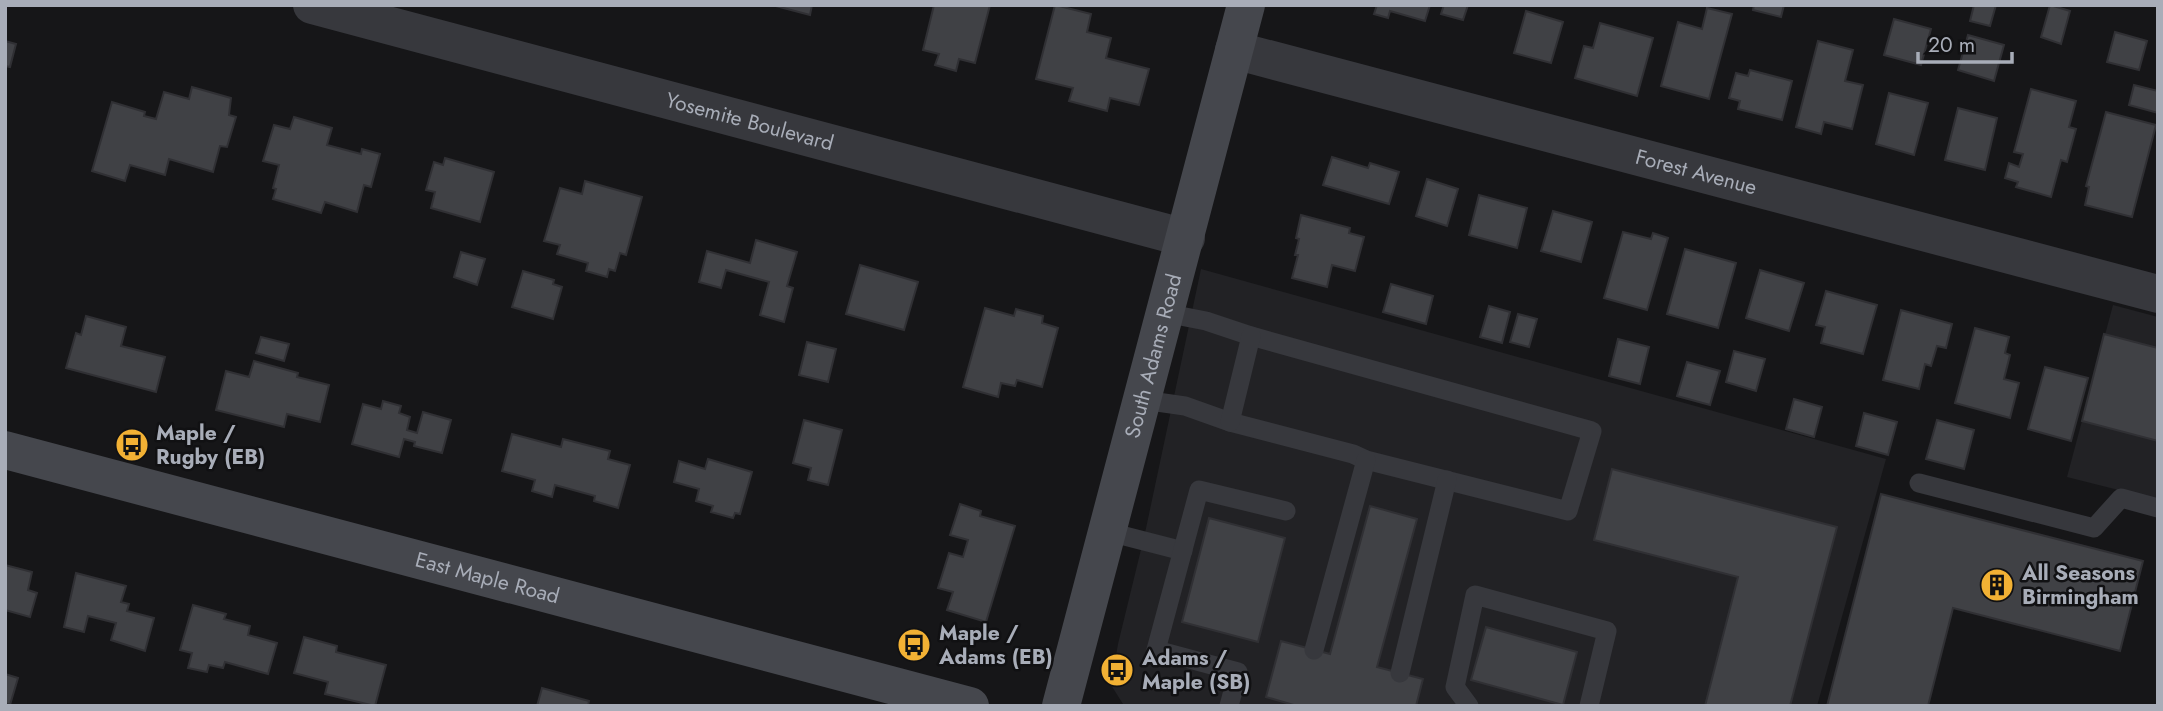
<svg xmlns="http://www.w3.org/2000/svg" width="2163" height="711" viewBox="0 0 2163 711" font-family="Jost,sans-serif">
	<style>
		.built { fill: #222225 }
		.building { fill: #404145; stroke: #303034; stroke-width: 2 }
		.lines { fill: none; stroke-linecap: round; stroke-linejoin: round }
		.lane { stroke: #37383d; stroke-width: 19 }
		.street { stroke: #37383d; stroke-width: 38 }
		.secondary { stroke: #45474d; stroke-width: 38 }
		.labels { text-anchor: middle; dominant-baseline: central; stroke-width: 5; stroke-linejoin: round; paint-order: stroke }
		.street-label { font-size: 21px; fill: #a8adb8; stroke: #111113 }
		.poi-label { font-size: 21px; font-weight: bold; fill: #a8adb8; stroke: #111113; text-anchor: start }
	</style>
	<rect width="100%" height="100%" fill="#161618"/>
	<!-- built -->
	<g class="built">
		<polygon points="1201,269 1886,459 1817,706 1123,704 1111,685 1118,644 1145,533"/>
		<polygon points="2113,305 2158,317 2158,500 2067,477"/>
	</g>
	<!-- building -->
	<g class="building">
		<polygon points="772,5 812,5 810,15"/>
		<polygon points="934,5 990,5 975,63 959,59 956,71 935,65 939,54 923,50"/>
		<polygon points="1055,5 1091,14 1087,32 1111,38 1106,58 1149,69 1139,105 1110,98 1107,111 1069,101 1073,88 1036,79"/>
		<polygon points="1377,5 1430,5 1425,21 1390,11 1388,18 1374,14"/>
		<polygon points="1444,5 1468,5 1463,20 1441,14"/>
		<polygon points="1754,5 1784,5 1781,17 1753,10"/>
		<polygon points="1974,5 1996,5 1990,26 1970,21"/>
		<polygon points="2050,5 2070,11 2061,44 2041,37"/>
		<polygon points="1707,8 1732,14 1709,99 1661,86 1678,22 1702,29"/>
		<polygon points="1526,11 1563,22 1551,63 1514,53"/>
		<polygon points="1894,19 1931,29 1921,65 1884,55"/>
		<polygon points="1600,23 1653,38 1637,96 1575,78 1584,46 1593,48"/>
		<polygon points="2115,32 2147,41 2139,70 2107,62"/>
		<polygon points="1968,35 2004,45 1994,81 1958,70"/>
		<polygon points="5,41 16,44 10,67 5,66"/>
		<polygon points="1818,41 1853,50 1845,81 1863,85 1852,129 1824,122 1821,134 1796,127"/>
		<polygon points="1750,70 1792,81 1782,120 1738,109 1740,101 1729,98 1736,73 1748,76"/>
		<polygon points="2134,85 2158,91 2158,113 2129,105"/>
		<polygon points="192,87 231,98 229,115 236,117 227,147 220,146 213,172 169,159 165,175 130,165 125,181 92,171 112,102 145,112 144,116 156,119 164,92 189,99"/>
		<polygon points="2031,89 2076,101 2069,127 2076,129 2067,162 2061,160 2051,197 2016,187 2018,182 2005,178 2009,163 2019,167 2023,154 2014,152"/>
		<polygon points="1889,93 1928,103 1914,155 1876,144"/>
		<polygon points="1958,108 1997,118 1985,170 1945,160"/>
		<polygon points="2106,112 2156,125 2132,217 2085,205 2089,187 2086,186"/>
		<polygon points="294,117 332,128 327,145 361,154 362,149 380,154 371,187 364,185 357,212 325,202 321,213 273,199 276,189 273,188 279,165 263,161 274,125 290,129"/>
		<polygon points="1332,157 1368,168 1370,163 1399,172 1389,204 1323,185"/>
		<polygon points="445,158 494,172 480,222 431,208 435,192 426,190 434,162 443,165"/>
		<polygon points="1427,179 1458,189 1447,226 1416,216"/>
		<polygon points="585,181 642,197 626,255 620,253 615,271 609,269 607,277 586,271 588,263 557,254 560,245 544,241 560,188 582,194"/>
		<polygon points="1479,195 1527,208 1517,248 1469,235"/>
		<polygon points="1553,211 1592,222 1581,262 1541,251"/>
		<polygon points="1301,215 1350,228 1349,233 1364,237 1355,271 1332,265 1327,287 1292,278 1298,255 1295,255 1299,239 1296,238"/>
		<polygon points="1623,232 1651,239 1653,233 1668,238 1647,310 1604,298"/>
		<polygon points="756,240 797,252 787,286 793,288 784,322 760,315 769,282 726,270 721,288 699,282 707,251 750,263"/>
		<polygon points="1685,249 1736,263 1718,328 1667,314"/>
		<polygon points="461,252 485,259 477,285 454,277"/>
		<polygon points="860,265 918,282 904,330 846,314"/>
		<polygon points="1760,270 1804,283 1789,331 1746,318"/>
		<polygon points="523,271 554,280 553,284 562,287 553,319 512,307"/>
		<polygon points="1391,284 1433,296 1426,324 1383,312"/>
		<polygon points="1826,291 1877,305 1863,354 1821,343 1825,327 1816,325"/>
		<polygon points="1489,306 1510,312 1502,343 1480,337"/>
		<polygon points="985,308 1014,316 1016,309 1043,316 1042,323 1058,328 1042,387 1017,380 1015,386 1001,383 998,397 963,387"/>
		<polygon points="1901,310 1952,324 1946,348 1937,346 1931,366 1925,364 1919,389 1883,380"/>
		<polygon points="1518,314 1537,319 1529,347 1510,342"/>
		<polygon points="86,316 126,327 121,346 165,357 156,392 66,368 76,333 81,335"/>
		<polygon points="1975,328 2009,337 2005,353 2010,355 2004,379 2019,383 2010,418 1955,403"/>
		<polygon points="2104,334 2158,348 2158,441 2082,421"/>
		<polygon points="261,337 289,344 284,361 256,353"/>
		<polygon points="1618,339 1649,347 1640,384 1609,376"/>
		<polygon points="807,342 836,349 828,382 799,375"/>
		<polygon points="1734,351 1765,359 1756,391 1726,382"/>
		<polygon points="254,361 298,373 297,377 329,385 320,422 287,414 284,427 216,410 226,371 249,377"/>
		<polygon points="1687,362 1720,371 1710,405 1677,396"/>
		<polygon points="2045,367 2088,378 2071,441 2028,429"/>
		<polygon points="1794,399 1822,407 1814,437 1786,429"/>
		<polygon points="383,401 401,406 399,413 410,417 407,430 417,433 423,412 451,420 442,453 414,446 415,442 404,439 399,457 352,444 363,404 381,409"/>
		<polygon points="1864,413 1897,422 1888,455 1856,446"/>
		<polygon points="804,420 842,430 828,485 808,480 811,468 793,463"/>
		<polygon points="1937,420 1974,430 1964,469 1926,459"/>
		<polygon points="512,434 561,447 563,439 610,451 608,459 630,465 618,508 594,501 595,496 555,485 552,497 532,491 535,480 502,471"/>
		<polygon points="708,459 752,472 740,514 735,513 733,518 711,512 713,506 696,501 699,489 674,482 679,461 705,469"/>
		<polygon points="1612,469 1837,527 1790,706 1705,706 1738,577 1594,540"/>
		<polygon points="1881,494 2143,561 2120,651 1953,608 1928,706 1827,706"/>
		<polygon points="960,504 981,511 980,516 1015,526 986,622 947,610 953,592 938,588 949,553 963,557 968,540 950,535"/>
		<polygon points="1370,506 1417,519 1377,667 1423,679 1416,706 1297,706 1266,697 1281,641 1330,654"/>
		<polygon points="1209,518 1285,538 1258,642 1182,622"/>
		<polygon points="5,565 32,572 28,590 37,593 30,617 5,610"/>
		<polygon points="76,573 126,586 121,602 129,604 127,611 154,618 145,651 111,640 116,623 88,616 84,632 64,627"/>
		<polygon points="193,605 226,614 224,619 250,626 248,635 277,643 268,674 225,662 223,668 209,665 207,672 188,668 192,653 180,650"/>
		<polygon points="1486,627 1577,652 1563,705 1471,680"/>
		<polygon points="304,637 337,646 336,652 386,665 375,706 325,694 328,682 294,673"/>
		<polygon points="5,674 18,678 10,705 5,703"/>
		<polygon points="542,688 589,701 588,706 537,706"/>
	</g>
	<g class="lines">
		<!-- lane -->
		<g class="lane">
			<polyline points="1143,400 1185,406 1230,422 1353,454 1366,460 1568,511 1592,431 1251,336 1206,321 1165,313"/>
			<polyline points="1230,422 1251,336"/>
			<polyline points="1919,483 2094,528 2121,498 2158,508"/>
			<polyline points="1109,532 1183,551"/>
			<polyline points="1314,650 1366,460"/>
			<polyline points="1400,673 1447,480"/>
			<polyline points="1229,706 1238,672 1156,650 1199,490 1286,511"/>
			<polyline points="1469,706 1455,687 1475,595 1607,631 1589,706"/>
		</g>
		<!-- street -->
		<g class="street">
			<path id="s1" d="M312,5L1186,238"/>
			<path id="s2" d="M1234,50L2158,294"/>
		</g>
		<!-- secondary -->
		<g class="secondary">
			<path id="s3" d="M5,450L970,706"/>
			<path id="s4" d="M1061,706L1246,5"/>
		</g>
	</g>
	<!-- icons -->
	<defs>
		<symbol id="bus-disc" viewBox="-11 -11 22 22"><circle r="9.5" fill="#f2b134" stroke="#111113"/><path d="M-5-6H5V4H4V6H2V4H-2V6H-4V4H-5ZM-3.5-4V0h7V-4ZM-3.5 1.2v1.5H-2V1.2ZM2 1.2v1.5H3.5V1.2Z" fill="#111"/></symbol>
		<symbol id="building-disc" viewBox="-11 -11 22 22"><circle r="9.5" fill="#f2b134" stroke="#111113"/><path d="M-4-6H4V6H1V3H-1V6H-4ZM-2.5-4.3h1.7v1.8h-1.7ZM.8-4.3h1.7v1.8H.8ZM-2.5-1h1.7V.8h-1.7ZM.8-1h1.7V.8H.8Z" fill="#111"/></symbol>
	</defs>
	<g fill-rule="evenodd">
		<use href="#bus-disc" x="113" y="426" width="38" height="38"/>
		<use href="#building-disc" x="1978" y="566" width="38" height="38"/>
		<use href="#bus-disc" x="895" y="626" width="38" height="38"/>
		<use href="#bus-disc" x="1098" y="651" width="38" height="38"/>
	</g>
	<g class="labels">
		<!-- street labels -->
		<g class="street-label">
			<text stroke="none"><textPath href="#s1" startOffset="453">Yosemite Boulevard</textPath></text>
			<text stroke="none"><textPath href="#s2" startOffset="478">Forest Avenue</textPath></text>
			<text stroke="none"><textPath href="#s4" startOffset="362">South Adams Road</textPath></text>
			<text stroke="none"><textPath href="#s3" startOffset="499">East Maple Road</textPath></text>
		</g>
		<!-- poi labels -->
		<g class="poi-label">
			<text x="156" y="433">Maple /<tspan x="156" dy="24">Rugby (EB)</tspan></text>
			<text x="2022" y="573">All Seasons<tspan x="2022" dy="24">Birmingham</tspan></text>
			<text x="939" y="633">Maple /<tspan x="939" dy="24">Adams (EB)</tspan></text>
			<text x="1142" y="658">Adams /<tspan x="1142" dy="24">Maple (SB)</tspan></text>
		</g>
	</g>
	<!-- border -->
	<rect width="2163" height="711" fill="none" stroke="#a8adb8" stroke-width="14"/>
	<!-- scale -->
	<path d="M1918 52v10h94v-10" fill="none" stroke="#a8adb8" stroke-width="3.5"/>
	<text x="1928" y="52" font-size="21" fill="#a8adb8" stroke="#111113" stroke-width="5" paint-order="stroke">20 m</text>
</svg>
